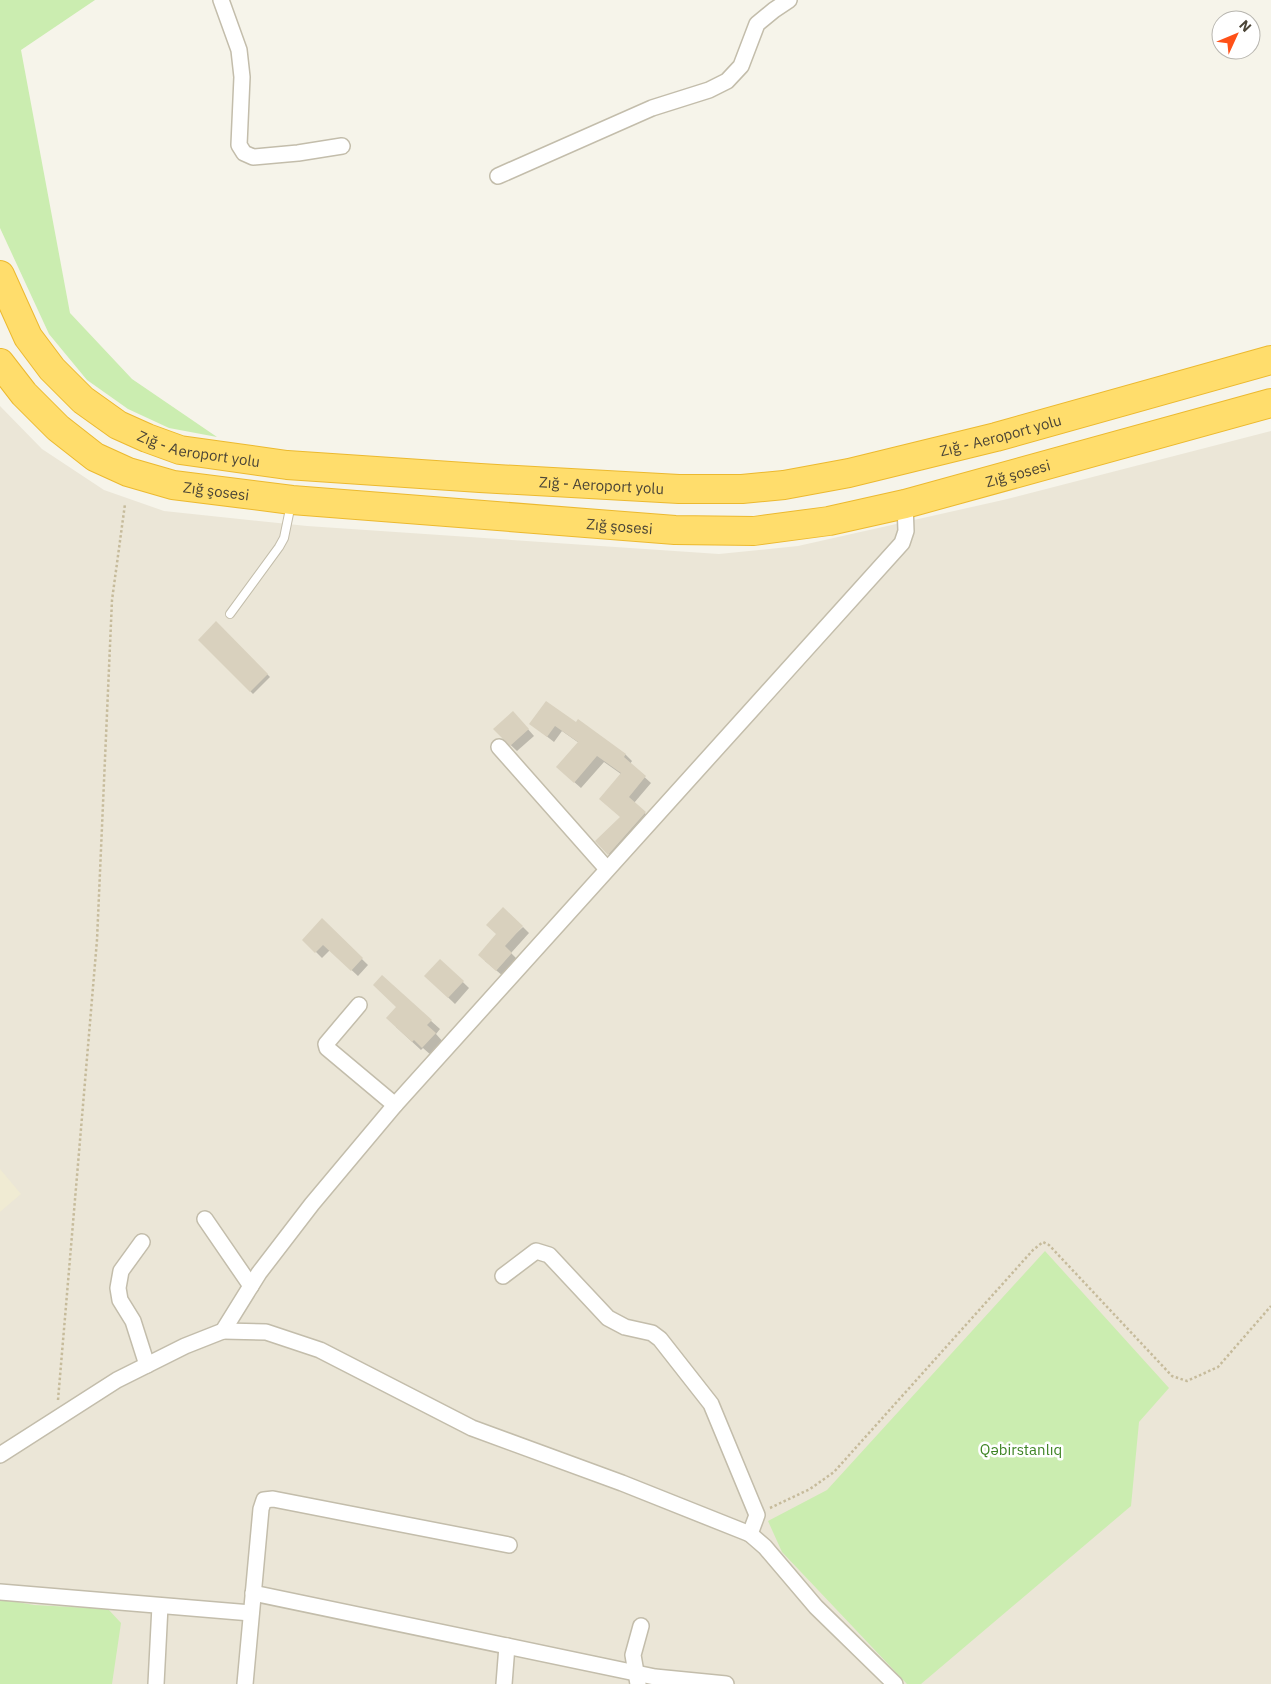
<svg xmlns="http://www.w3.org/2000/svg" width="1271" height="1684" viewBox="0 0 1271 1684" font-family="'IBM Plex Sans',sans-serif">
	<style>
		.residential { fill: #ebe6d7 }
		.education { fill: #f0ebd3 }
		.green { fill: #cbedb0 }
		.shadow { fill: #0003 }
		.building { fill: #d9d1be }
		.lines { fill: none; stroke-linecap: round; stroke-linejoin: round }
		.lane-casing { stroke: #c3bdab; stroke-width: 10 }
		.street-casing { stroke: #c3bdab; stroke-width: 18 }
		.highway-casing { stroke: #ecb92f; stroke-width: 30 }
		.path { stroke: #c6bb9b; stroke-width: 2.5; stroke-dasharray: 2.5 2.5; stroke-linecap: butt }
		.lane { stroke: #fff; stroke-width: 8 }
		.street { stroke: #fff; stroke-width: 15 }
		.highway { stroke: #ffdd6c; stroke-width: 28 }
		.labels { text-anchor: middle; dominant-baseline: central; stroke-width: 5; stroke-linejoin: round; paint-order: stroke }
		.street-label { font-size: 15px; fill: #4b4537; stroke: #fff }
		.park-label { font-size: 15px; fill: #3e8424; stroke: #fff }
	</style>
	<rect width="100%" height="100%" fill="#f6f4ea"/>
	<!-- residential -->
	<polygon class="residential" points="0,406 42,449 104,490 164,511 307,526 719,554 798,546 1003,500 1271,431 1271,1684 0,1684"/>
	<!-- education -->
	<polygon class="education" points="0,1169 21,1194 0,1212"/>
	<!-- green -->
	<g class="green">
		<polygon points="0,0 95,0 21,50 70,313 132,379 217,437 169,428 128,409 87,380 49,334 0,228"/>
		<polygon points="1045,1251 1169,1388 1139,1422 1131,1506 921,1684 907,1684 782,1552 768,1521 827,1490"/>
		<polygon points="0,1599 34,1605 108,1609 121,1623 112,1684 0,1684"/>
	</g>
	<!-- shadow -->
	<g class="shadow">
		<polygon points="216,623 270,677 253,694 200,640"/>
		<polygon points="519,719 534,736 517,751 494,729"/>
		<polygon points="578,721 626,755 632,761 630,764 651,783 634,803 651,819 614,860 597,841 621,817 621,774 604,762 581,788 564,773 579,743 562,731 554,742 531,724 576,723"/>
		<polygon points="322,920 368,965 358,976 330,950 322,958 304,940"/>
		<polygon points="523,927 529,933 511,953 518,960 503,976 485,961"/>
		<polygon points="440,960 469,988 455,1004 432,982"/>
		<polygon points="382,977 440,1029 436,1034 444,1043 432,1056 423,1048 421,1050 396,1027 397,1007"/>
	</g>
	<!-- building -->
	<g class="building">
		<polygon points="216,621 268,674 250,692 198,640"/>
		<polygon points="546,701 576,722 578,719 626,754 624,757 646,776 629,797 646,812 608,855 595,841 620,817 599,799 621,773 597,756 574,783 556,767 578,742 555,726 547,737 529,724"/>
		<polygon points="513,711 529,729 510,746 493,729"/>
		<polygon points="503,907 523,926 505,946 512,953 496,971 478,955 496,934 486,925"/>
		<polygon points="322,918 363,958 351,971 323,945 315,953 302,940"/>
		<polygon points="440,959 464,981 448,998 424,976"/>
		<polygon points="382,975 432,1020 427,1025 436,1033 422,1048 414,1040 412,1042 386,1018 396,1007 373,985"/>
	</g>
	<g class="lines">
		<defs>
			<polyline id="lane" points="230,614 279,547 284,538 291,504"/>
			<g id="street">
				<polyline points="221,0 239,50 242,77 239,145 244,153 253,157 298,153 342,146"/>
				<polyline points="498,176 652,108 709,90 727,81 741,66 757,24 774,10 789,0"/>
				<polyline points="499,747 607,869"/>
				<polyline points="359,1005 326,1044 327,1048 395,1105"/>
				<polyline points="205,1219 251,1286"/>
				<polyline points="142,1242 121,1271 118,1288 120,1300 133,1321 147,1365"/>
				<polyline points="503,1276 536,1251 549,1255 608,1318 625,1327 652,1333 660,1339 711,1404 757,1515 750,1534"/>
				<polyline points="223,1331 266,1332 320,1350 472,1428 622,1483 750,1534 765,1547 816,1607 895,1684"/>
				<polyline points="0,1455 117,1380 185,1346 223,1331 259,1273 312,1204 395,1105 902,543 906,531 905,504"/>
				<polyline points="0,1592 251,1613"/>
				<polyline points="253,1593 655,1677 726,1684"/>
				<polyline points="156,1684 160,1606"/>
				<polyline points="245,1684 261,1509 264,1500 273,1499 509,1545"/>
				<polyline points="504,1684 507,1646"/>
				<polyline points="638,1684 633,1655 641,1626"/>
			</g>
			<g id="highway">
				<path id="s1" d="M0,275L28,337L52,369L83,400L118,425L147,438L180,450L287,465L480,478L679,489H742L784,485L849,473L996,437L1271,360"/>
				<path id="s2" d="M0,363L24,394L58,428L95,457L128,472L173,485L292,500L675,530L754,531L829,521L905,504L1271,403"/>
			</g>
		</defs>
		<!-- lane casing -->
		<use href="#lane" class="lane-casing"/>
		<!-- street casing -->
		<use href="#street" class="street-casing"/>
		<!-- highway casing -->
		<use href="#highway" class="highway-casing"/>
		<!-- path -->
		<g class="path">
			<polyline points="58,1400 97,940 112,600 125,504"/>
			<polyline points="770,1508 810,1489 834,1472 1033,1250 1043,1242 1049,1245 1172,1376 1187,1381 1218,1367 1271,1306"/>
		</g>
		<!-- lane -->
		<use href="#lane" class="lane"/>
		<!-- street -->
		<use href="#street" class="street"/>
		<!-- highway -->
		<use href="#highway" class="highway"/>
	</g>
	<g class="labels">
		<!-- street labels -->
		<g class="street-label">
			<text stroke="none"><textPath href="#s1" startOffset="1090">Zığ - Aeroport yolu</textPath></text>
			<text stroke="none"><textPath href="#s1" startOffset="280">Zığ - Aeroport yolu</textPath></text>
			<text stroke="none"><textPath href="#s2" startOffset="1071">Zığ şosesi</textPath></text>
			<text stroke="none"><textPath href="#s1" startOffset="685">Zığ - Aeroport yolu</textPath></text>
			<text stroke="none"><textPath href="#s2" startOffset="261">Zığ şosesi</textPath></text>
			<text stroke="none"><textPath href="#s2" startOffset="666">Zığ şosesi</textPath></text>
		</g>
		<!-- park labels -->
		<g class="park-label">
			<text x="1021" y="1449">Qəbirstanlıq</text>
		</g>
	</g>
	<!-- north arrow -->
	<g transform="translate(1236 35) rotate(46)"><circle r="24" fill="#ffffff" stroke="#b7b5af"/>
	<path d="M0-4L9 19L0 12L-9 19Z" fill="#ff5118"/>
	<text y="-8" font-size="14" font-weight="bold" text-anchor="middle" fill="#4b4537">N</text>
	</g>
</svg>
